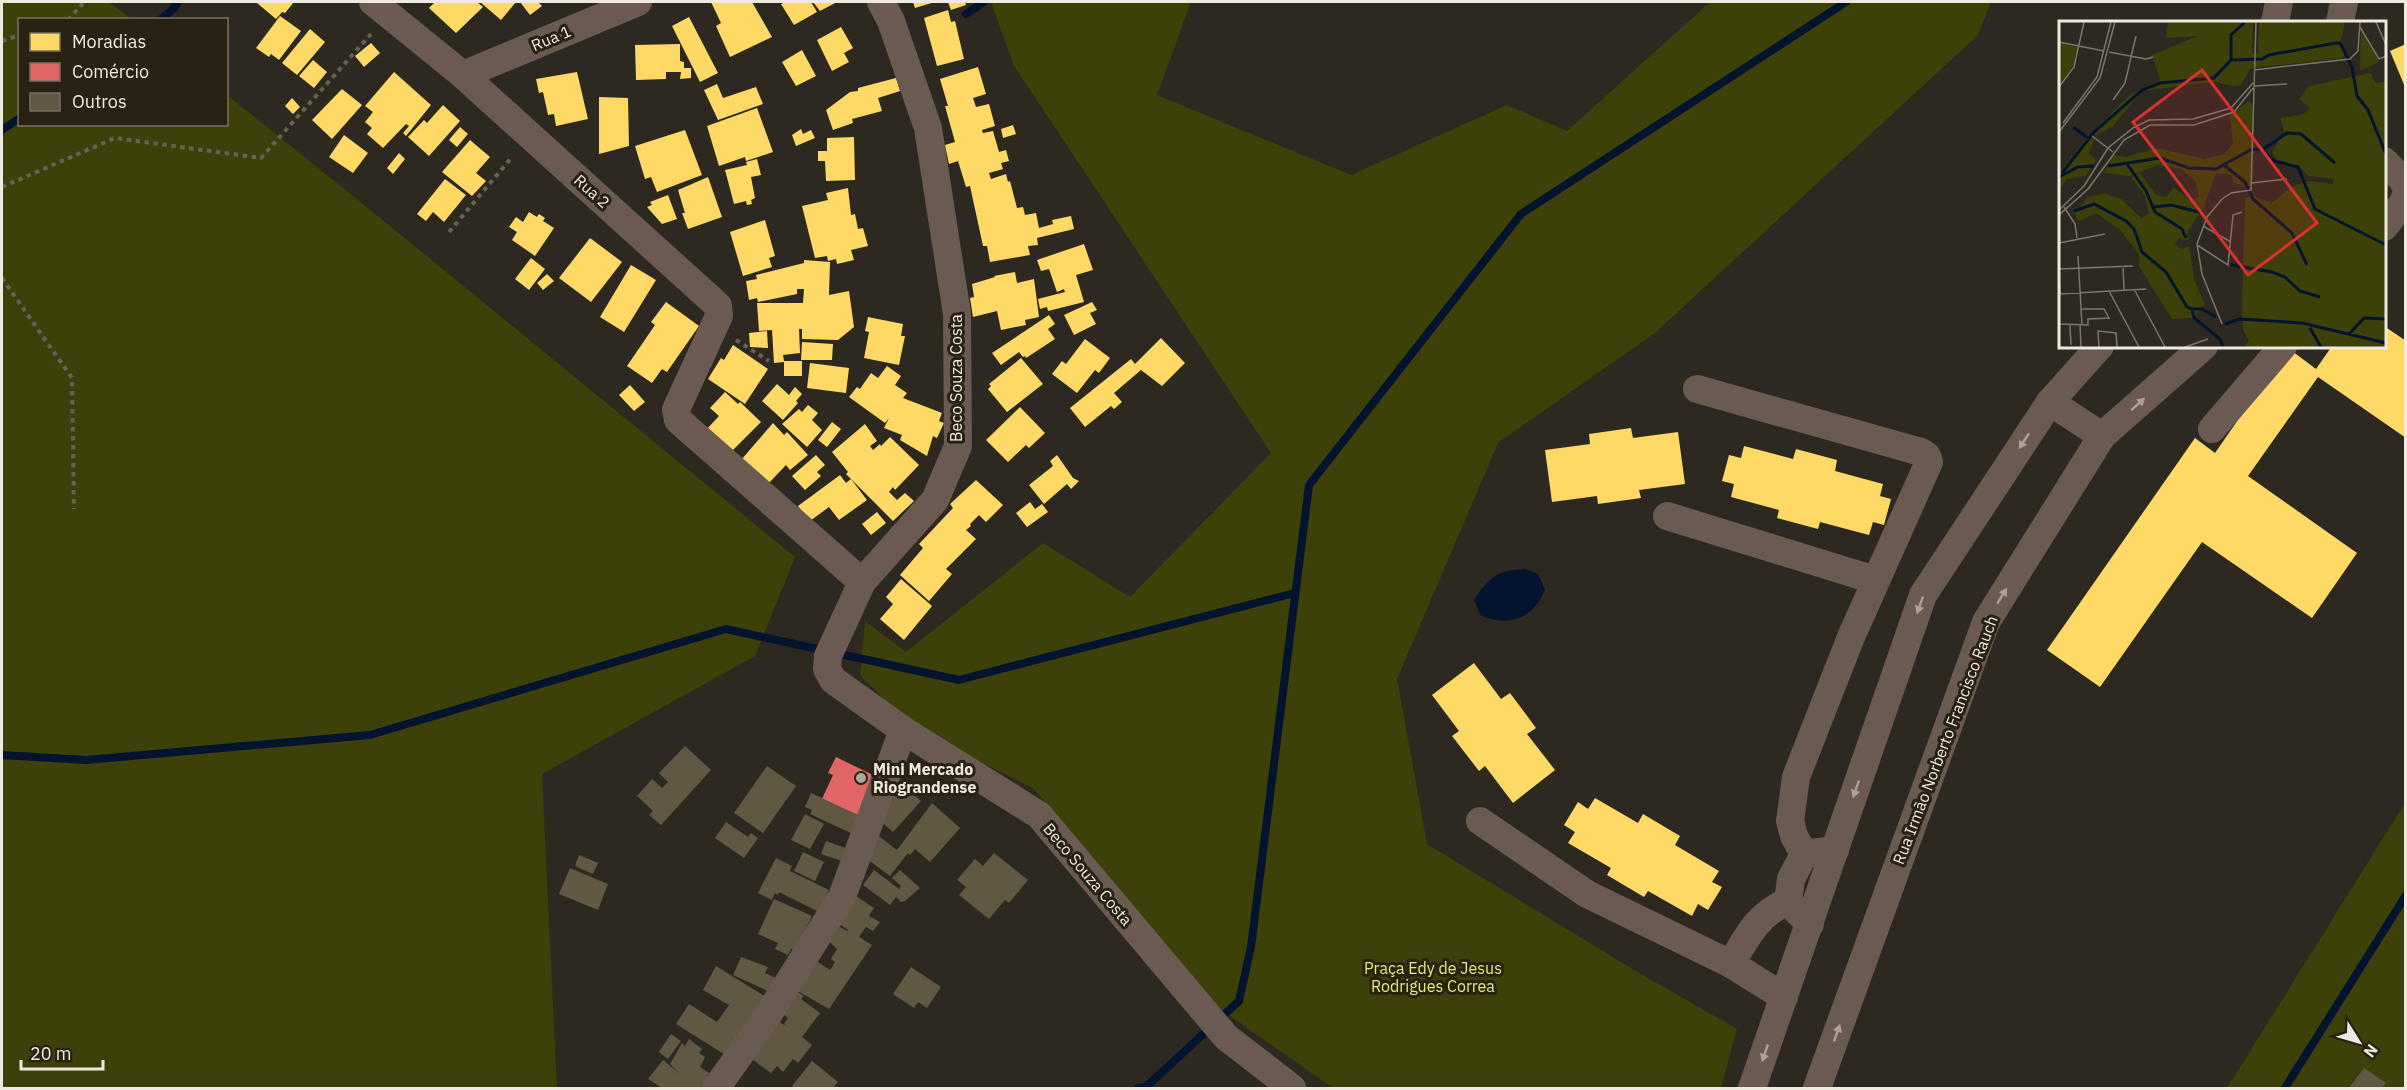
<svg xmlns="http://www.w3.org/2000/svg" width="2407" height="1090" viewBox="0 0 2407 1090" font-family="'IBM Plex Sans',sans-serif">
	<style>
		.green { fill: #3d4009 }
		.water { fill: #04142f }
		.homes { fill: #ffd966 }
		.shops { fill: #e06666 }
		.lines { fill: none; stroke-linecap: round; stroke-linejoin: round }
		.stream { stroke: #04142f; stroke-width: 8 }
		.building { fill: #615843 }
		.path { stroke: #685f57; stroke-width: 4; stroke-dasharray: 4.5 4.5; stroke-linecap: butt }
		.minor { stroke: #6a5a51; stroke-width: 28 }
		.oneway { fill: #aca298 }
		.poi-dot { fill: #aba69d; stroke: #292111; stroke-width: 2 }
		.labels { text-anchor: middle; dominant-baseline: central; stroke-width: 6; stroke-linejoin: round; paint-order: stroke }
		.street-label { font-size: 16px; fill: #efeae0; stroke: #292111 }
		.poi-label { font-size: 16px; font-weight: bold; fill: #efeae0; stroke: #292111; text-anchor: start }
		.park-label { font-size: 16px; fill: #e0ed76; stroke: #292111 }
		.inset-river { fill: none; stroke: #04142f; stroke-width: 3 }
		.inset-road { fill: none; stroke: #7b766d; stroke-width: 1.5 }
		.view { fill: #d73231; fill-opacity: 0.15; stroke: #d73231; stroke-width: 3 }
		.inset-edge { fill: none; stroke: #efeae0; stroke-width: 3 }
	</style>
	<rect width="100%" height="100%" fill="#2d2920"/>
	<!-- green -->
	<g class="green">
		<polygon points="2,2 109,2 131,19 20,20 20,124 226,124 227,95 363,204 795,557 755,656 542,774 557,1088 2,1088"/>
		<polygon points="991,2 1191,2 1157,95 1351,175 1507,105 1567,131 1710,2 1991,2 1978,35 1655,333 1498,443 1397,679 1427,844 1639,973 1737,1029 1721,1088 1333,1088 1213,1004 1034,789 912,727 860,675 865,621 906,652 1043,543 1130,597 1271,453 1014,66"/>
		<polygon points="2405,803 2405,1088 2227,1088"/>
	</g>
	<!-- water -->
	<path class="water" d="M1526,569L1538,574L1545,590C1532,619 1510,627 1481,616L1474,600C1489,576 1498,570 1526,569Z"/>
	<!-- homes -->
	<g class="homes">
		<polygon points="258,2 294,2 285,13 282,12 276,19 257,3"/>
		<polygon points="435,2 477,2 483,7 456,33 429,8"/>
		<polygon points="480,2 516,2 501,20"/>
		<polygon points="520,2 538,2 542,6 530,15"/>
		<polygon points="711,2 752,2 772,37 730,57 716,26 721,23"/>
		<polygon points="786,2 811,2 817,12 794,25 781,4"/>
		<polygon points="813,2 837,2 820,11"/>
		<polygon points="913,2 935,2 915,8"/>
		<polygon points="948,2 965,2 966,5 951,10"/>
		<polygon points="948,10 951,22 955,21 964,59 937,66 924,18"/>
		<polygon points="280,16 301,31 279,60 271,54 269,57 256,48"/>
		<polygon points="689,17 718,73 700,82 672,26"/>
		<polygon points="841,27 853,48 844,53 849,62 832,71 817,40"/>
		<polygon points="310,29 325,42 297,75 282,63"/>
		<polygon points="371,43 380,53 364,67 355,56"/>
		<polygon points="680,44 680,61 684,62 684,68 691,68 691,78 680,79 681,72 666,72 666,79 636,80 635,45"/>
		<polygon points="2406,44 2406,87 2405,87 2390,51"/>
		<polygon points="802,50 816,76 796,86 782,62"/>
		<polygon points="313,60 327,72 314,88 299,76"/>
		<polygon points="978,67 986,94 973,98 976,107 989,104 995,126 982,130 983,133 993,131 999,152 1006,150 1009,161 1001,163 1003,169 989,173 991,179 1006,174 1008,182 1010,181 1017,208 1023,207 1025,215 1036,213 1039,228 1053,224 1052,220 1071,216 1074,229 1037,238 1038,245 1028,246 1030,255 990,262 987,246 983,246 970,186 966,187 958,161 949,164 945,145 955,142 945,106 948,106 940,79"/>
		<polygon points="394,72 431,105 406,136 403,133 409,126 406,124 383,148 367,134 372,128 365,122 373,112 365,106"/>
		<polygon points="577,72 588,119 556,126 554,114 548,115 543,92 539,93 536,79"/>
		<polygon points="896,78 900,91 878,98 882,111 852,119 853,123 833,130 826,110 850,92 858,91 858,88"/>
		<polygon points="717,84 723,98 756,87 763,104 718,120 704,90"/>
		<polygon points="342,89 362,105 332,139 312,120"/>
		<polygon points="599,97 628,98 629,146 599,154"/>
		<polygon points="292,98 300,107 293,114 285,106"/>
		<polygon points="443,105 460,121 429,156 408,137 424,120 427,123"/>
		<polygon points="757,108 773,152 746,161 745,157 719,166 707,126"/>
		<polygon points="1013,125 1016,134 1003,138 1001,129"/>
		<polygon points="460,127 468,134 457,147 449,140"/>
		<polygon points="801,129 803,134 811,130 815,138 796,146 792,135"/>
		<polygon points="685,130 702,175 657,192 651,177 645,179 635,146"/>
		<polygon points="344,135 368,153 353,173 329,157"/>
		<polygon points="854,137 855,180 826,181 825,161 818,161 818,151 827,151 827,138"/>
		<polygon points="470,140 490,157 476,173 486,181 472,196 442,172"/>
		<polygon points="399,153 405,159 393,174 387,168"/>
		<polygon points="757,159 761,175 751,177 755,198 751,200 752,204 747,205 746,201 734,204 725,170 747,165 746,162"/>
		<polygon points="708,177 722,217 688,229 682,213 685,213 678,190"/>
		<polygon points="445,179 466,195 444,222 433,212 426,221 417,214"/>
		<polygon points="848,188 851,215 855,214 858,229 863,228 868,246 851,250 854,260 837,264 836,259 828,261 827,256 815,258 802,206 828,200 826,193"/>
		<polygon points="668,195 677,219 662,224 647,207 652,205 650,202"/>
		<polygon points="529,212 537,217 539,214 545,218 543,221 554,228 535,256 512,240 517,232 509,227 516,217 523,222"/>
		<polygon points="765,220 775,256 769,258 772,267 743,276 730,232"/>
		<polygon points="590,238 622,262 591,302 559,278"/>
		<polygon points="1084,244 1093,270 1076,275 1084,302 1048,311 1047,307 1040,309 1038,299 1065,292 1064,289 1057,292 1049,269 1041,271 1037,260"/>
		<polygon points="531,258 545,269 529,290 515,279"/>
		<polygon points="804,260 830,262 829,295 849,291 854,327 838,340 802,339 802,329 799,329 800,353 783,355 784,361 802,361 802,376 784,376 784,362 774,363 772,330 759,331 757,303 803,303 804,289 797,289 797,294 758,302 757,298 749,300 746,281 757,279 756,275 804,263"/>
		<polygon points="631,265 656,280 624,332 600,317"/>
		<polygon points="1015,272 1017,283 1034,279 1039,317 1025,320 1026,325 1001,330 997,311 973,317 970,298 974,297 972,284 995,277 994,276"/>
		<polygon points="547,274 554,281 543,290 537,283"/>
		<polygon points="666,302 699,326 667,372 662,369 652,383 627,366 655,325 651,322"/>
		<polygon points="1092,302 1097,310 1090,313 1096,324 1074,335 1064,315"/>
		<polygon points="1049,315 1055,324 1048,329 1055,339 1026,358 1025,356 1023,357 1019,352 1001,365 992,353"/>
		<polygon points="868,317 903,324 901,336 905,336 899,365 864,358 869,332 865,331"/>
		<polygon points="2384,326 2406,341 2406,438 2318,377 2248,476 2357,553 2312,618 2202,542 2100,687 2047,650 2195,438 2215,453 2288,348 2316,369 2332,346 2384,346"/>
		<polygon points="767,331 768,348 750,347 749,333"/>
		<polygon points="1161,338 1185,363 1162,386 1141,370 1114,393 1122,402 1114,409 1111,406 1085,427 1070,408 1131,359 1135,364"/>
		<polygon points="1085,339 1110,358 1099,373 1095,370 1077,393 1052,374 1062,361 1066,364"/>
		<polygon points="802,342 833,344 832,360 801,360"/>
		<polygon points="733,345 768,369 745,404 708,379 721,358 724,360"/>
		<polygon points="1021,358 1043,384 1007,412 988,389 991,386 989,384"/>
		<polygon points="810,363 849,368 846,393 807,388"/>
		<polygon points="887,366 901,376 895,385 907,393 903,398 942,413 939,421 944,423 937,438 933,436 927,456 900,440 902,435 884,428 889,418 885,423 849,397 857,387 860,389 871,373 878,378"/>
		<polygon points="777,384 789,395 795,387 802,394 796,401 798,403 783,420 762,401"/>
		<polygon points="630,385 645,402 634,411 619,395"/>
		<polygon points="725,392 738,404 740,402 761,422 730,453 706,430 719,416 710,408"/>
		<polygon points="808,405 818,413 812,420 822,430 807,447 782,424 799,409 802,412"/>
		<polygon points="1020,407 1045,433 1029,448 1026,445 1008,462 986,440"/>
		<polygon points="832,422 841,429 827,447 818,440"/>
		<polygon points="773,423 784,435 787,432 808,455 790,470 786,465 768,484 741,460"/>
		<polygon points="865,424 877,441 870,446 873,450 880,444 881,446 890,437 919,465 895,490 893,487 889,492 897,500 905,493 914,501 893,521 846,474 848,472 832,452"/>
		<polygon points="1631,428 1633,438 1678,432 1685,484 1639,490 1641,498 1598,504 1597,496 1552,502 1545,450 1590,444 1589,434"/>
		<polygon points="1744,446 1793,459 1796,449 1837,460 1835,471 1883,484 1880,496 1891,499 1884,525 1873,522 1869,535 1820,522 1818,529 1777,518 1779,510 1731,497 1734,484 1722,481 1729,455 1741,458"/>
		<polygon points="816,455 825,465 817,472 821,476 805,490 792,476"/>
		<polygon points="1057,455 1073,478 1079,481 1071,489 1067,484 1044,504 1029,485 1053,466 1050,461"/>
		<polygon points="840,475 846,483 851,479 867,500 839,520 829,507 810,521 798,506"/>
		<polygon points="976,480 1003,505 986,522 979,515 970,524 971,526 966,530 976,539 946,569 952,574 929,601 900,575 923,548 919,544 953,508 950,504"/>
		<polygon points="1030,502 1035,509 1042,504 1048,512 1027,527 1016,513"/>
		<polygon points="877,512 886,523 871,535 862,524"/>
		<polygon points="901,579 932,606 904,640 880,619 893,604 886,597"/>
		<polygon points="1474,663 1501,699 1510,693 1536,728 1527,734 1555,770 1513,803 1485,766 1479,771 1452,736 1459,731 1432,695"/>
		<polygon points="1595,798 1638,823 1643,814 1680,836 1675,845 1719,871 1712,882 1722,887 1708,910 1698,904 1692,916 1648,891 1644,897 1607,875 1611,868 1568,843 1575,832 1564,825 1578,802 1588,809"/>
	</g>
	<!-- shops -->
	<polygon class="shops" points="836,757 875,776 860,816 822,799 833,775 828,773"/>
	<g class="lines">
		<!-- stream -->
		<g class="stream">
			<polyline points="966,14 984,2"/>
			<polyline points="160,20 172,10 178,2"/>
			<polyline points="2,130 20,118"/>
			<polyline points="2,755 86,760 370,735 726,629 959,680 1295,593"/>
			<polyline points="1138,1088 1146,1087 1239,1001 1251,947 1309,485 1521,214 1846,2"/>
			<polyline points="2285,1088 2406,895"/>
		</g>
	</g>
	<!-- building -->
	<g class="building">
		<polygon points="685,746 711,770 661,825 649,815 653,811 637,796 652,779 662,788 668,782 659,773"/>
		<polygon points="767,766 796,786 763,833 734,813"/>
		<polygon points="903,785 921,801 893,832 878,819 878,813"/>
		<polygon points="811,793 862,817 855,835 810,814 812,810 805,807"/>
		<polygon points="932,803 960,828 930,862 915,849 910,855 908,853 890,876 867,859 876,834 897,850"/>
		<polygon points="805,814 824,824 810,849 791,840"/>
		<polygon points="726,822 748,837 751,833 758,838 744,858 715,838"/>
		<polygon points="826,841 851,850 847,863 821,854"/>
		<polygon points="803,852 824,862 815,881 794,871"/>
		<polygon points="994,853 1028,880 1009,903 1005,900 989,919 959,895 966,887 957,880 975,859 983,866"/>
		<polygon points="579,855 598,863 593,874 575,866"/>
		<polygon points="776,858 792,866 790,871 829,890 819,912 779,892 778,895 775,893 772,900 758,893"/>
		<polygon points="570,868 608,884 598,910 559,894"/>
		<polygon points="874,870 899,889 901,886 892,878 900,870 920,888 905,901 901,902 896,897 890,905 863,885"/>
		<polygon points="856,896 874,908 869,916 880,922 873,931 866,927 859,937 872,945 829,1009 796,990 815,960 830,970 835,962 831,959 837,949 830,942 840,927 847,931 848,930 838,923"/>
		<polygon points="774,899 812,916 795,950 791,949 788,955 775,949 778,943 758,934"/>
		<polygon points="741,957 768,967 765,973 780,980 772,993 733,975"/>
		<polygon points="716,966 766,997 727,1056 676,1024 689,1004 717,1022 729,1005 703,990"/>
		<polygon points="911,967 941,987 927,1008 918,1002 914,1008 893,994"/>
		<polygon points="796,991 804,996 801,999 820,1013 802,1037 812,1045 798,1063 793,1059 783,1072 777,1066 771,1073 749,1057 776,1020 788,1027 784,1024 788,1018 780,1012"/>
		<polygon points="671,1034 681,1041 668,1059 659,1052"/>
		<polygon points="689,1039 702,1049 699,1053 705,1057 700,1067 709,1073 701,1088 662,1088 648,1079 663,1060 680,1074 670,1064 682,1043 685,1046"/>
		<polygon points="812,1061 838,1082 833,1088 795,1088 792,1086"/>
		<polygon points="2364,1068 2386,1083 2382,1088 2349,1088"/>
	</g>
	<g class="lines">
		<!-- path -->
		<g class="path">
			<polyline points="68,20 84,2"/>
			<polyline points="2,41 20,35"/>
			<polyline points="2,187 115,138 261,158 371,34"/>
			<polyline points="449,232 512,157"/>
			<polyline points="2,278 72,378 74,509"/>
			<polyline points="736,340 769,361"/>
		</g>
		<!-- minor -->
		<g class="minor">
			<polyline points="373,2 463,75 715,303 718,306 719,316 678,405 676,410 678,420 862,582"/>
			<polyline points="881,2 891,21 928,128 957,314 958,446 935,500 862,582 828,656 827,669 833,680 903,730 1039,815 1226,1037 1292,1088"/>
			<polyline points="2275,22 2279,2"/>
			<polyline points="2340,22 2344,2"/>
			<polyline points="463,75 638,2"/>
			<polyline points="2384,161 2402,179 2406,187"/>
			<polyline points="2384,227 2403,203 2406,195"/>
			<polyline points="1697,389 1921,452 1927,456 1929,462 1851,637 1796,777 1790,821 1794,836 1804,854 1835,850"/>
			<polyline points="2050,402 2102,436"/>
			<polyline points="2212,429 2283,346"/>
			<polyline points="1667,516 1875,580"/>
			<path d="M1480,821L1587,894L1731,964C1746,938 1759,912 1788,902L1810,924"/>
			<polyline points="1788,902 1791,879 1804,854"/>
			<polyline points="1731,964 1784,997"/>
			<polyline points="716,1088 768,1015 842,897 903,730"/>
			<polyline points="1752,1088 1923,595 2050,402 2100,346"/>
			<polyline points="1817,1088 1986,622 2102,436 2204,346"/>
		</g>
	</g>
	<!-- one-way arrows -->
	<defs><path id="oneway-solid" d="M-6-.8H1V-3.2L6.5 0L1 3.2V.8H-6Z" transform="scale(1.5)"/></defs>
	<g class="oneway">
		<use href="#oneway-solid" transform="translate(2138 404) rotate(-42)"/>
		<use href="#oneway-solid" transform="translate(2024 441) rotate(123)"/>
		<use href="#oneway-solid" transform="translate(2002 596) rotate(-58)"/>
		<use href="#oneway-solid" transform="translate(1920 605) rotate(109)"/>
		<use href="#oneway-solid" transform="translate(1856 789) rotate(109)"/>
		<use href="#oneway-solid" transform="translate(1837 1033) rotate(-70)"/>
		<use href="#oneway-solid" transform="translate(1765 1053) rotate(109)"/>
	</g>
	<!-- markers -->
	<circle class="poi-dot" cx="861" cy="778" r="6"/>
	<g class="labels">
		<!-- street labels -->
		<g class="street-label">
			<text transform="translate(551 38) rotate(-23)">Rua 1</text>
			<text transform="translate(592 191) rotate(42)">Rua 2</text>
			<text transform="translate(956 378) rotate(-90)">Beco Souza Costa</text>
			<text transform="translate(1945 740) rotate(-69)">Rua Irmão Norberto Francisco Rauch</text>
			<text transform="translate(1088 874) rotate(50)">Beco Souza Costa</text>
		</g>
		<!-- poi labels -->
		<g class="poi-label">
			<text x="873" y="769">Mini Mercado<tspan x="873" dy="18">Riograndense</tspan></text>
		</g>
		<!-- park labels -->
		<g class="park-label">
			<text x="1433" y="968">Praça Edy de Jesus<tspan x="1433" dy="18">Rodrigues Correa</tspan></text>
		</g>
	</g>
	<!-- overview -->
	<g transform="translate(2059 21)">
		<rect width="327" height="327" fill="#2d2920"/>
		<path d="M109,1H194L193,33L199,32L200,1H286L282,18L286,33L283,37L192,47L182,64L175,65L156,61L83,70L53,106L37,114L33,111L71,74L101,59L93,34L139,15L107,17ZM302,9L320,41L301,50ZM0,22L19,26L14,45L1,63ZM311,52L317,62L327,61V326H185L190,320L184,309L183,286L186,177L195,175L212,182L233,166L248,160L274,163V158L250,155L239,145L217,138L213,130L225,112L222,97L245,93L251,87L240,78L250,65ZM189,80L193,82L195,129L191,167L187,169V165L174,162L173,154L157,152L145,186L128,212L129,219L119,218L116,224L123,228L130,225L135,258L146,284L133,297L113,298L80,245V233L61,209L37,192L20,200L15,193L29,176L45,172L62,178L82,197L90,193L86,175L72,156L81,152L97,174L107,176L115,166L131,179L140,176L136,160L122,148L99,144L70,155L45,152L54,134L67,136L97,127L146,138L165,133L174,123L171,95ZM29,115L35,119L30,132L37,139L27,155L8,158L0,170V152Z" fill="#3d4009"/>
		<path class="inset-river" d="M172,39V14L186,1M14,106L29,117M203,129L228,112L242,113L276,142M68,143L87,170L96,191L123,208L127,217M165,144L186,161L194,178L233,212L248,244M49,145L101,137L130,147L157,148L193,128L203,129L215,140L239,146L256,188L327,224M3,152L35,111L83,69L101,62L155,57L172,39L203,38L210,34L277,22H281L293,46L298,75L309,89L327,133M0,156L19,146L35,145M95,186L112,184L144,192M15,190L35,183L67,200L75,208L83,231L107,251L128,286L133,288L135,297L161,318L164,326M172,244L213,251L226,256L241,270L261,276M133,288H143L157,296M166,303L180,298L243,302L327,322M251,307L262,326M290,313L305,297L327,298"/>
		<path class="inset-road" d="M317,1L327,24M301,6L320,38L327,35M0,21L45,30M50,31L87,38L94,36M195,49L291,38L299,30L301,1M195,65L228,63M0,66L15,46L25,1M54,79L66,62L77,15M4,102L38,56L52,1M0,111L41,57L56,1M33,115L54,131M192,162L228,158M5,186L16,203L18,217M0,189L25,165L49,127L74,107L90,99L134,98L172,87L194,62M0,194L29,168L65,119L91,104H135L175,91L194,67M144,205L172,221M0,222L46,213M138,224L169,244L174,194L183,191M19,235L23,304M64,245L65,269M75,268L106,326M50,270L80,326M0,273L87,268M1,273L0,248L74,245M0,303L29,304V298L50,297L45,288H22M163,303L143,253L138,223L148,196L163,178L172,172L192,169L197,1M11,304L12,324M21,304L22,326M40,326L39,310L57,312L58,326M126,326L149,318"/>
		<path class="view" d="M143,49L258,202L189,254L74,101Z"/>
		<rect width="327" height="327" class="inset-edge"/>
	</g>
	<!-- border -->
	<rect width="2407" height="1090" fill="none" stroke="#efeae0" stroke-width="6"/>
	<!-- legend -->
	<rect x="18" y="18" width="210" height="108" fill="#292111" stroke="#787164" stroke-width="1.5"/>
	<rect x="30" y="33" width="30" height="18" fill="#ffd966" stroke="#787164" stroke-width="1.5"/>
	<text x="72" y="48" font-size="18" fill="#efeae0">Moradias</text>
	<rect x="30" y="63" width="30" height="18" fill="#e06666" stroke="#787164" stroke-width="1.5"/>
	<text x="72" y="78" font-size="18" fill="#efeae0">Comércio</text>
	<rect x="30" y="93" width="30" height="18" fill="#615843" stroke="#787164" stroke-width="1.5"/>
	<text x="72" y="108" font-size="18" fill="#efeae0">Outros</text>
	<!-- north arrow -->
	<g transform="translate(2359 1042) rotate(127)" stroke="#292111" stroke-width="4.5" paint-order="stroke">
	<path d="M0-4.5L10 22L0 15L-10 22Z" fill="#efeae0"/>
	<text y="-9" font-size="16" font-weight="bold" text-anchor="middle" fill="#efeae0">N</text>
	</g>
	<!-- scale -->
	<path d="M21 1060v9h82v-9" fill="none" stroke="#efeae0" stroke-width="3"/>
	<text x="30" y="1060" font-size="18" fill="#efeae0" stroke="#292111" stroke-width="4.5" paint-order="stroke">20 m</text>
</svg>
